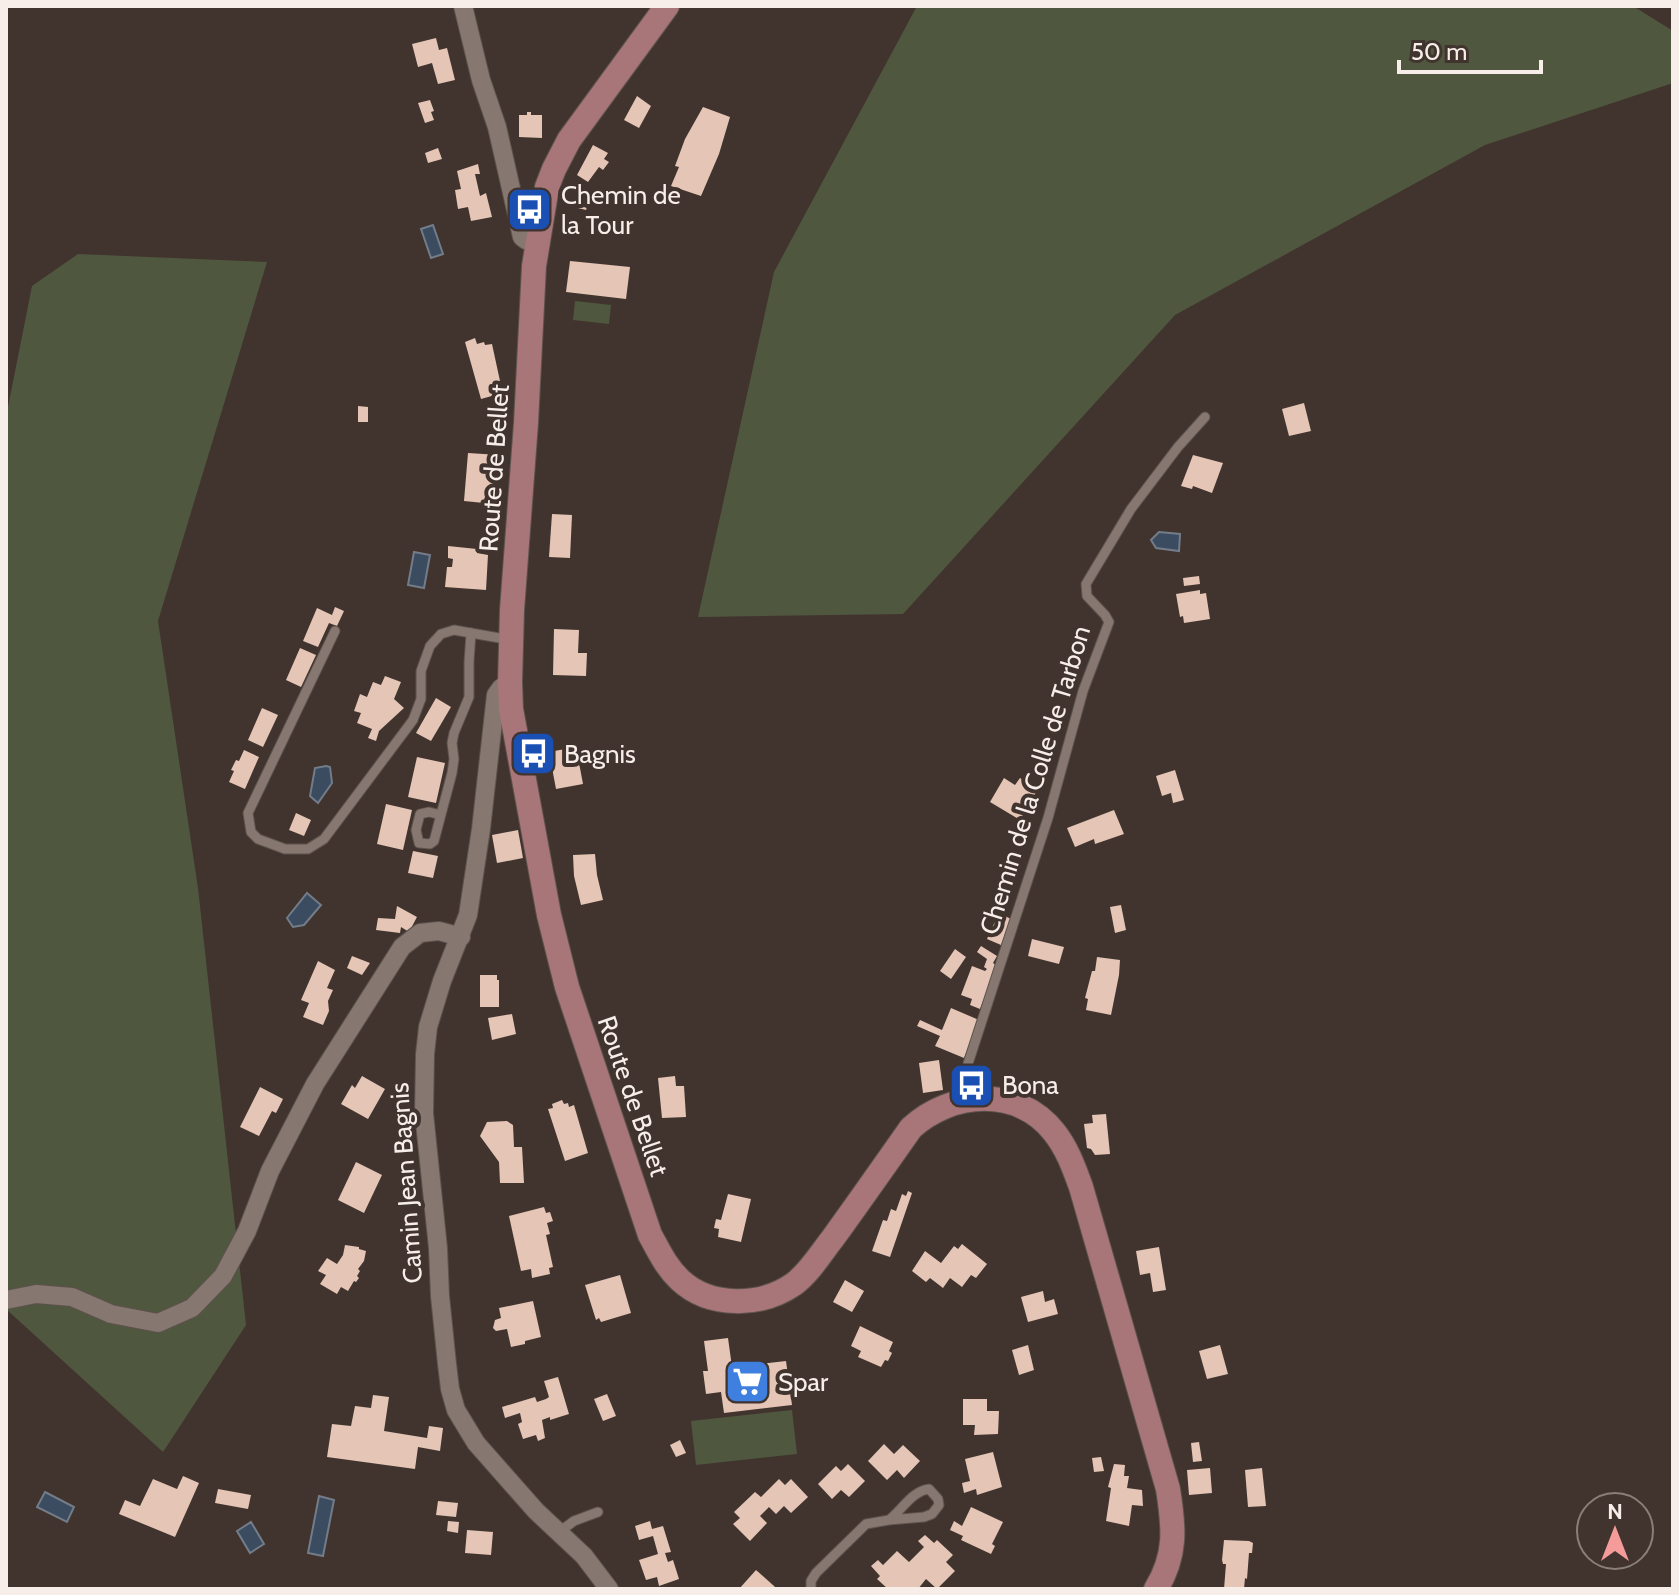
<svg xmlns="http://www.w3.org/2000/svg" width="1679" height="1595" viewBox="0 0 1679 1595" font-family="Cabin,sans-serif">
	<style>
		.green { fill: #50573f }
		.water { fill: #3b4b60; stroke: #737c89; stroke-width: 2 }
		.building { fill: #e4c5b6 }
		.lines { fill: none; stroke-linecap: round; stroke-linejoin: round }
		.lane-casing { stroke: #5d524d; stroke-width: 11 }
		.street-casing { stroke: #5d524d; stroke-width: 20 }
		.secondary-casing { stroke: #5d524d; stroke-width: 26 }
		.lane { stroke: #867770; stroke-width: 9 }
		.street { stroke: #867770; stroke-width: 18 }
		.secondary { stroke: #a87578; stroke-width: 24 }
		.labels { text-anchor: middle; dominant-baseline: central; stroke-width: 8; stroke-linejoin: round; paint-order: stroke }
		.poi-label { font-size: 26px; fill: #f7eeea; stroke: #41342e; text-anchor: start }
		.street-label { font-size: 26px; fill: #f7eeea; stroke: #41342e }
	</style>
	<rect width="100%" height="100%" fill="#41342e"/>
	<!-- green -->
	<g class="green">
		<polygon points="917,6 1633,6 1673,31 1673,83 1485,145 1175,315 903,614 698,617 774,272"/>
		<polygon points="78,254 267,262 158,621 198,888 246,1325 163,1452 6,1309 6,417 32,286"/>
		<polygon points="575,301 611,305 609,324 573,320"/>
		<polygon points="792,1410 797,1454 696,1465 691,1421"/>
	</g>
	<!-- water -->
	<g class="water">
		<polygon points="433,225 443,254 431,258 421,229"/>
		<polygon points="1159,532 1180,534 1179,551 1156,548 1151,540"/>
		<polygon points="414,552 430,555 424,588 408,585"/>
		<polygon points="326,766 330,767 332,783 318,803 310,796 315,768"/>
		<polygon points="307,893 321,905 304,925 293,927 287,918"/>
		<polygon points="45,1492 74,1507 67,1522 37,1507"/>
		<polygon points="319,1496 334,1500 323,1556 308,1553"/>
		<polygon points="251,1522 264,1544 250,1553 237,1531"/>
	</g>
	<!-- building -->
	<g class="building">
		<polygon points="436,38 439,50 447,48 455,80 438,84 432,63 418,67 412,44"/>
		<polygon points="637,96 651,106 639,128 624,120"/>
		<polygon points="430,100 434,111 431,112 434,120 425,123 418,103"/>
		<polygon points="703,107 730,117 719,154 701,196 671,186 679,167 675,166 685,139"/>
		<polygon points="527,112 531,112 531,115 542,115 542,138 519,137 519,115 527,115"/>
		<polygon points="593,145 608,153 604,159 609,162 603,170 599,167 588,182 577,175"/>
		<polygon points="438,148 442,159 428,163 425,153"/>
		<polygon points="478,164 480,174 475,174 480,196 486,193 492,217 471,221 468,207 458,209 455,190 461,189 457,171"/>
		<polygon points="583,191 591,193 586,210 578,208"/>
		<polygon points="570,261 630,267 626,299 566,292"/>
		<polygon points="475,338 477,344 484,342 485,345 492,344 500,381 495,382 499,394 481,399 465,342"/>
		<polygon points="1304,403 1311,431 1289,436 1282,409"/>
		<polygon points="358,406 368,407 368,422 358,422"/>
		<polygon points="468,453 499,455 494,504 464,501"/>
		<polygon points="1193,455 1223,463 1212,493 1193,486 1192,489 1181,486"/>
		<polygon points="552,514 572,515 570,558 549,557"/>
		<polygon points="448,546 477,549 477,553 488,555 486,590 445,587 447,567 452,567 453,559 448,558"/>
		<polygon points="1199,576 1200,584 1184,586 1183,578"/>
		<polygon points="1200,590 1200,594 1206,593 1210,619 1184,623 1183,616 1180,617 1176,594"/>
		<polygon points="335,607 344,611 337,626 329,623 318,647 303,641 317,608 332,615"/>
		<polygon points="554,629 579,630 578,653 587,653 586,676 553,675"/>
		<polygon points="300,648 316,655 301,687 286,680"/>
		<polygon points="385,676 401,682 394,699 404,708 379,731 376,741 368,738 372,729 357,723 361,713 354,711 360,694 367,697 373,682 381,685"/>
		<polygon points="436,698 451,707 431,741 416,733"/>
		<polygon points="262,708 278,715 263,747 248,740"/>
		<polygon points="576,747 583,784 556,789 549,752"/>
		<polygon points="244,750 259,757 245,789 229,782 234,771 231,770 236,760 239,761"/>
		<polygon points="417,757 445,763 436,803 408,797"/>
		<polygon points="1175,770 1184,800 1173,803 1171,793 1162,796 1156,776"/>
		<polygon points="1004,778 1015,785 1020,778 1038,789 1020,820 990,802"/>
		<polygon points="386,804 412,810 403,850 377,844"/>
		<polygon points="1114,810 1124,834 1095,844 1094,839 1075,847 1067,828"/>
		<polygon points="296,813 311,820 304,836 289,830"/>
		<polygon points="518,830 523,858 497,863 492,835"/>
		<polygon points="413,851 438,856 433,878 408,873"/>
		<polygon points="595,854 597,875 603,900 581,905 574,876 573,855"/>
		<polygon points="1121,905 1126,930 1115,933 1110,907"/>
		<polygon points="397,906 417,917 409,932 401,927 400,933 376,930 378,918 395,919"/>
		<polygon points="999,913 1011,919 1001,945 987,939"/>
		<polygon points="1032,939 1064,947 1059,964 1028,956"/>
		<polygon points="981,946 997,956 993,963 997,966 980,1009 970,1005 972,999 961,995 972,966 985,971 987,969 984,967 987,959 977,952"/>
		<polygon points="955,949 966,957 951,979 940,971"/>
		<polygon points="352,956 370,963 362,975 347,968"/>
		<polygon points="1097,957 1120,960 1119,975 1111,1015 1086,1010 1088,999 1085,998 1092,971 1095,971"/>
		<polygon points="318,961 335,970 327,988 333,990 328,1001 329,1011 323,1025 303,1017 309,1003 301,1000"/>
		<polygon points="480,975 497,975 497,980 499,980 499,1007 480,1007"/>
		<polygon points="951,1008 979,1020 964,1058 935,1046 940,1036 917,1026 920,1020 942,1030"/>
		<polygon points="512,1014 516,1034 492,1040 488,1018"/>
		<polygon points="939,1060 943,1090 923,1093 919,1063"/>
		<polygon points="362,1076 385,1089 368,1119 341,1104 352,1085 355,1088"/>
		<polygon points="675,1076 676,1086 684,1086 686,1117 662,1118 658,1078"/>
		<polygon points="260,1087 283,1099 276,1113 272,1111 259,1136 240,1127"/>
		<polygon points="562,1100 564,1104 568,1103 569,1107 574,1105 588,1153 565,1161 548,1109 553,1108 552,1104"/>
		<polygon points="1106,1114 1110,1154 1095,1155 1091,1149 1087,1148 1084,1124 1093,1123 1092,1115"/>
		<polygon points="507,1121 513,1125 514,1147 522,1147 524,1183 500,1183 499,1162 480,1136 487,1122"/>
		<polygon points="356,1162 382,1175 364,1213 338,1200"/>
		<polygon points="908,1191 912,1193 890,1257 872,1251 883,1220 887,1221 891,1209 896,1211 902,1194 906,1196"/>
		<polygon points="728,1194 751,1199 741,1242 718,1237 719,1229 714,1228 716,1219 721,1220"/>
		<polygon points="544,1207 546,1213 550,1212 553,1221 547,1223 550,1234 546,1235 553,1267 549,1268 550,1274 532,1278 531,1269 521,1271 509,1216"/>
		<polygon points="962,1244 987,1264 976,1278 971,1275 962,1287 950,1278 943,1288 930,1278 926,1282 912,1271 925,1251 941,1263 954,1246 958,1249"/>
		<polygon points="345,1245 359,1247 359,1249 366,1251 364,1261 358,1269 360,1271 357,1276 359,1278 356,1282 354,1281 348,1291 341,1287 337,1294 320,1284 326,1275 318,1271 327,1258 337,1264 343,1255"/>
		<polygon points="1159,1247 1166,1290 1153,1292 1150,1273 1140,1275 1136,1251"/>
		<polygon points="620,1275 631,1313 601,1322 599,1318 596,1320 585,1285"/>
		<polygon points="845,1280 864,1291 852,1312 833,1302"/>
		<polygon points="1043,1291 1045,1302 1054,1299 1058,1314 1028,1322 1021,1297"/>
		<polygon points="533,1301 541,1337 525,1341 525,1344 511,1347 507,1329 496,1331 493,1328 495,1320 501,1318 499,1308"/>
		<polygon points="860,1326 893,1342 889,1351 892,1353 888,1361 885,1360 881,1367 858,1357 861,1351 851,1346"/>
		<polygon points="728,1338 732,1367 786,1361 792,1405 724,1413 721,1392 706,1394 703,1371 708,1371 704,1341"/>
		<polygon points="1028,1345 1034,1370 1019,1375 1012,1350"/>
		<polygon points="1220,1345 1228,1374 1207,1379 1199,1351"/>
		<polygon points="558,1377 569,1414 550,1420 550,1417 542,1420 545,1438 538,1441 536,1435 523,1439 518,1424 522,1422 520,1413 505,1418 502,1407 535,1397 537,1402 546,1399 549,1397 544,1381"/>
		<polygon points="607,1394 616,1416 603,1421 594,1399"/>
		<polygon points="373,1395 389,1397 384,1431 427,1438 429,1426 443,1428 440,1451 418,1447 415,1469 327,1457 332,1424 351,1426 355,1406 371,1408"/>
		<polygon points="963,1399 987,1399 987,1411 999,1411 998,1434 974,1435 975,1425 963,1425"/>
		<polygon points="680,1440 686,1453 676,1457 670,1445"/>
		<polygon points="1199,1442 1202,1461 1193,1462 1191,1443"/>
		<polygon points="884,1444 894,1454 903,1445 920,1461 904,1478 897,1470 887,1480 868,1461"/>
		<polygon points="993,1452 1002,1487 977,1495 976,1489 964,1493 962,1483 970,1481 965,1459"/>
		<polygon points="1101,1457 1104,1471 1094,1472 1092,1458"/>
		<polygon points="848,1464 865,1481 849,1497 841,1490 832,1499 818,1484 836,1466 841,1471"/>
		<polygon points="1114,1464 1125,1465 1124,1476 1129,1476 1127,1488 1142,1490 1143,1506 1132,1505 1129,1526 1106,1521 1111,1488 1108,1487"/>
		<polygon points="1210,1468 1212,1493 1189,1495 1187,1470"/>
		<polygon points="1262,1468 1266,1506 1248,1507 1245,1470"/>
		<polygon points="183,1476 199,1483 175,1537 119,1514 125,1500 140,1506 153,1479 177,1489"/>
		<polygon points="779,1479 785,1485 791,1479 808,1497 791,1513 784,1506 776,1514 769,1507 760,1516 767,1523 750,1541 733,1524 740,1518 734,1512 755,1492 761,1497"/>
		<polygon points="218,1489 251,1495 248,1509 215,1503"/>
		<polygon points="438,1501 458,1503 456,1517 436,1515"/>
		<polygon points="971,1507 1003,1522 992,1544 995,1546 991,1554 961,1540 963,1536 950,1530 954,1521 962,1526"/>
		<polygon points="448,1521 459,1522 458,1533 447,1531"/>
		<polygon points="650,1521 652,1529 663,1526 671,1552 665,1553 668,1562 673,1560 679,1579 659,1586 657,1577 646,1580 639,1560 658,1554 653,1536 639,1540 635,1526"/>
		<polygon points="467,1530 493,1532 491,1555 465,1553"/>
		<polygon points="925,1535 934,1543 937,1540 953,1555 946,1562 955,1571 937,1589 926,1579 918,1589 888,1589 877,1579 880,1576 871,1566 878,1560 883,1565 897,1551 909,1562 924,1547 918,1541"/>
		<polygon points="1224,1540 1249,1541 1253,1543 1252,1553 1249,1553 1247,1579 1245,1578 1244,1589 1224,1589 1226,1564 1223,1564 1222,1560"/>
		<polygon points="756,1570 774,1586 777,1589 739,1589"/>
	</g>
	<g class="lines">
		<defs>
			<g id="lane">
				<polyline points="335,631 248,813 251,832 258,839 285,849 308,849 324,839 413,720 421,699 421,671 430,646 441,634 454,630 511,640"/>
				<polyline points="441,815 429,812 420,814 416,830 419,843 430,844 434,841 452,773 454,759 452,743 454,733 469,697 469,662 471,633"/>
				<polyline points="962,1100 964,1076 1048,818 1083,691 1109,622 1105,615 1087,596 1086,584 1131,509 1178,447 1205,417"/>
				<polyline points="559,1532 574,1521 598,1512"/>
				<path d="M811,1589V1581L816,1573L866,1524L889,1520L924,1517L932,1514L939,1505L938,1499L929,1489C912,1491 902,1510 889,1520"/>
			</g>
			<g id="street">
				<polyline points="463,6 481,80 497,127 522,237 526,240 537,243"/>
				<polyline points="510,682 501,688 496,695 481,829 468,915 442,981 428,1027 425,1054 424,1113 438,1248 440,1296 447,1364 450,1389 456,1410 476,1443 536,1511 584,1556 609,1589"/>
				<polyline points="6,1300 36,1294 72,1297 111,1314 158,1323 192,1308 223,1276 247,1231 270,1171 315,1084 402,947 420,933 439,931 461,937"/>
			</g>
			<path id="secondary" d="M667,6L569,140L554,169L547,187L534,266L526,423L512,610L510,682L511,709L549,915L567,987L650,1235C659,1251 666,1267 680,1280C710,1308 761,1307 794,1284C810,1272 821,1253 833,1238C859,1202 885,1165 911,1128C951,1091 1018,1086 1054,1132C1067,1148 1074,1168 1081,1187L1168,1489C1174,1527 1177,1555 1156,1589"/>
		</defs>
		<!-- lane casing -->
		<use href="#lane" class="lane-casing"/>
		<!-- street casing -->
		<use href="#street" class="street-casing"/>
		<!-- secondary casing -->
		<use href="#secondary" class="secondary-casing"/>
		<!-- lane -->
		<use href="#lane" class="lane"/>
		<!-- street -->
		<use href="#street" class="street"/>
		<!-- secondary -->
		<use href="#secondary" class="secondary"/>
	</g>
	<!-- icons -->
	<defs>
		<symbol id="bus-square" viewBox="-11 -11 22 22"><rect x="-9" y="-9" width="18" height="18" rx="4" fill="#1a4fb4" stroke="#41342e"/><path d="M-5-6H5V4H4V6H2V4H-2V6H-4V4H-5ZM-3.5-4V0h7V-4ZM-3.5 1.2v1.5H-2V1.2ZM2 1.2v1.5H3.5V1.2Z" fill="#fff"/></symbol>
		<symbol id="supermarket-square" viewBox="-11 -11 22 22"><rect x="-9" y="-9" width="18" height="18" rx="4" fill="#3f7fe0" stroke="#41342e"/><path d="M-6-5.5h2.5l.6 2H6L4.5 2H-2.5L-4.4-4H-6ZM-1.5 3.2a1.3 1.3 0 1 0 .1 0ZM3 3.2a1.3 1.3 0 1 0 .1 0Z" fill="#fff"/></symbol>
	</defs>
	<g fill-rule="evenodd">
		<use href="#bus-square" x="504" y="184" width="51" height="51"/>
		<use href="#bus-square" x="508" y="728" width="51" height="51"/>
		<use href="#bus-square" x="946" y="1060" width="51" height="51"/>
		<use href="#supermarket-square" x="722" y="1356" width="51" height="51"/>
	</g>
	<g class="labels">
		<!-- poi labels -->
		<g class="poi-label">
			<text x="561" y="195">Chemin de<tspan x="561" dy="30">la Tour</tspan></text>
			<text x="564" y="754">Bagnis</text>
			<text x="1002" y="1085">Bona</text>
			<text x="778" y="1382">Spar</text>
		</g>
		<!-- street labels -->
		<g class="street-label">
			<text transform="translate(494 468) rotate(-86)">Route de Bellet</text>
			<text transform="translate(1035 780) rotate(-73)">Chemin de la Colle de Tarbon</text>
			<text transform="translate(633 1096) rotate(71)">Route de Bellet</text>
			<text transform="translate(406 1183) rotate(-94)">Camin Jean Bagnis</text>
		</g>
	</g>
	<!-- border -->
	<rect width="1679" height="1595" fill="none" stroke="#f7eeea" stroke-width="16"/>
	<!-- north arrow -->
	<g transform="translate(1615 1531)"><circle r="38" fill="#41342e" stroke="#8a7e79" stroke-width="2"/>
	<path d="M0-6L14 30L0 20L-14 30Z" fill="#f59b99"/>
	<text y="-12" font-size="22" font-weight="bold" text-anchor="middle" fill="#f7eeea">N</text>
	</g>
	<!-- scale -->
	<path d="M1399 60v12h142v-12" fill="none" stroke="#f7eeea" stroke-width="4"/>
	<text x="1411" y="60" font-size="24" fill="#f7eeea" stroke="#41342e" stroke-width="6" paint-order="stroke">50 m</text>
</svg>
